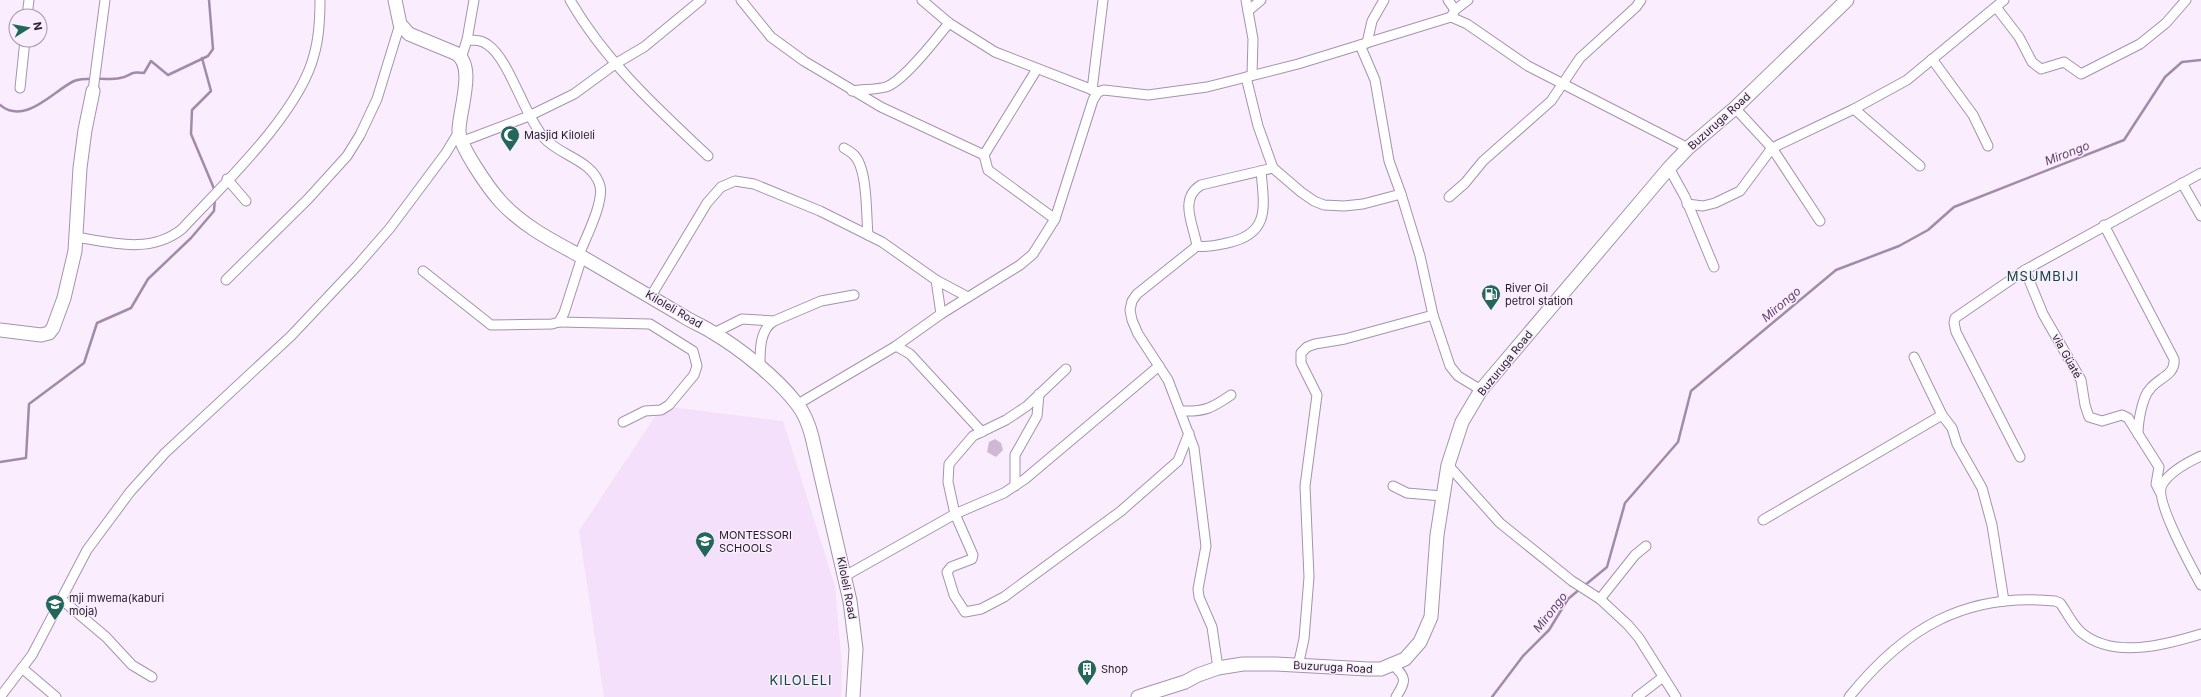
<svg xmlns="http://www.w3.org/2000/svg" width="2201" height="697" viewBox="0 0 2201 697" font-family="Inter,sans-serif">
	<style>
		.built { fill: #f4e0fb }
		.green { fill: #ceb8d6 }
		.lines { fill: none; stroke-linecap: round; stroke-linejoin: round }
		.stream { stroke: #a28baa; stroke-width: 2.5 }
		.street-casing { stroke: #a693ac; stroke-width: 11 }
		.secondary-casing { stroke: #a693ac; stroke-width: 15 }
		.street { stroke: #fff; stroke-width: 9 }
		.secondary { stroke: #fff; stroke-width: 13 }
		.labels { text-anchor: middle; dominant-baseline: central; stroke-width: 3; stroke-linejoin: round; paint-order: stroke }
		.street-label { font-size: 11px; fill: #251e28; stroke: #f9edfe }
		.poi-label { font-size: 11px; fill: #251e28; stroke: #f9edfe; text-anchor: start }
		.water-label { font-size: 12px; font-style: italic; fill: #63426f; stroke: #f9edfe }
		.quarter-label { font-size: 13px; letter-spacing: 1px; fill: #0f483d; stroke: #f9edfe }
	</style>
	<rect width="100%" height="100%" fill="#f9edfe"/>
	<!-- built -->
	<polygon class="built" points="662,406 783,421 835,586 842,667 841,697 604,697 579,531"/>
	<!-- green -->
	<polygon class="green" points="995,439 1001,443 1003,450 996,457 987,452 989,442"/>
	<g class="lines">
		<!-- stream -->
		<g class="stream">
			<polyline points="202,58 211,91 192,110 191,134 215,191"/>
			<path d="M0,105C25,126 53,91 74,81C87,76 106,81 120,78C132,76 128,71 144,73L151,61L168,75L208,56L213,49L209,0"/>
			<polyline points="0,462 26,458 29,404 84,363 97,323 131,308 148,279 191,238 214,211 215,198"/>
			<polyline points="1584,586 1607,567 1625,503 1678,442 1691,391 1836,270 1899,246 1928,230 1954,207 2124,140 2165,77 2182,62 2201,60"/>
			<polyline points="1492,697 1523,656 1549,630 1568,599 1580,589"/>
		</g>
		<defs>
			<g id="street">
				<path d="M570,0C605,61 657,108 708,156"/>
				<polyline points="741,0 771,37 804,61 881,107 984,155"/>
				<polyline points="922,0 949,23 995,52 1098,92"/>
				<polyline points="1246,0 1253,39 1252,75"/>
				<polyline points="1448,0 1455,10"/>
				<polyline points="1996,7 2019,37 2032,62 2041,69 2064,62 2081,74 2140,44 2166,23 2186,0"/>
				<polyline points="1248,11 1261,0"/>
				<polyline points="27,16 29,0"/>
				<polyline points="1451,17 1455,10 1468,0"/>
				<path d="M467,40C475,40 482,40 488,45C509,59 524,115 544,138C560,156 593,160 600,186C604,203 585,239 579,255"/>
				<polyline points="1367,43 1372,21 1384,0"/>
				<polyline points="1360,45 1375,80 1389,161 1401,194 1420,256 1433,315 1450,366 1458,376 1481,390"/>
				<polyline points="461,58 467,40 474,0"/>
				<polyline points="1932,59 1973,115 1988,146"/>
				<polyline points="1037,69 984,155 988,170 1055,219"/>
				<polyline points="1246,77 1258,126 1273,168 1301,192 1314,201 1324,205 1344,206 1363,204 1401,194"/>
				<polyline points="20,88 25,40"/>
				<polyline points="1092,90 1103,0"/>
				<polyline points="93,91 105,0"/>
				<path d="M852,91C863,89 875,90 886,87C904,81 936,39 949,23"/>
				<polyline points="1735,108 1772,148 1820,221"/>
				<polyline points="1854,109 1920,166"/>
				<polyline points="461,142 529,116 574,94 615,64 644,47 701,0"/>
				<path d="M844,148C847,150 851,152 854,155C868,169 866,215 868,235"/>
				<polyline points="1669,168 1685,197 1714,267"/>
				<polyline points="227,179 246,201"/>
				<polyline points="2182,183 2201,216"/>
				<polyline points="1449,197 1465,183 1483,161 1551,101 1580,58 1636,7 1641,0"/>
				<polyline points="1687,204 1703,206 1715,203 1740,191 1772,148 1854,109 1907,80 2004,0"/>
				<path d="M2104,225L2174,359C2176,375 2158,378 2150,389C2142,397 2138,423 2138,434"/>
				<path d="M76,237C112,243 151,254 182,229C223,185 300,112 314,55C319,38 320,17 320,0"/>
				<path d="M1197,246C1208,248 1217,245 1227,243C1271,234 1264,206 1261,171"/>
				<polyline points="2025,270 2043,314 2081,380 2085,405 2089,417 2102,421 2122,415 2128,418 2159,467 2156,484 2160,492"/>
				<polyline points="423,271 491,325 552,324 559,322 564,313 582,257"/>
				<polyline points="226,280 308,199 347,156 360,135 377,99 400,24"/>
				<polyline points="936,280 941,314"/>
				<polyline points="651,296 707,203 721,187 735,181 754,184 820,211 882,242 936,280 968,297"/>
				<polyline points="559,322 650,324 693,351 697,366 694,375 669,405 661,410 645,411 623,422"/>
				<polyline points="714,333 742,319 774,321 821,301 854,295"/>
				<polyline points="896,346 910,354 982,432"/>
				<polyline points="1914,357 1942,415 1952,428 1957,444 1982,488 1992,525 2004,601"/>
				<path d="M760,368C760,352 759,330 774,321"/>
				<polyline points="1066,369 1027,406 1006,420 973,436 949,464 948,482 955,514 973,555 972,559 951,567 947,572 954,595 965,612 981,609 1004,597 1121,511 1178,461 1189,433"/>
				<polyline points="798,404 896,346 941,314 1020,265 1033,254 1055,219 1093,100 1098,92 1104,90 1148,95 1207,87 1298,64 1451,17 1467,24 1528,66 1688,148"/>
				<path d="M1181,411C1205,412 1212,408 1231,395"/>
				<path d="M2201,456C2188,462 2169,472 2162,485C2154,500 2192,568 2201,585"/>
				<polyline points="2020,457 1956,332 1954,323 1955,318 2025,270 2201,173"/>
				<polyline points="1448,465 1500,523 1572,581 1600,599 1628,625 1639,638 1676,697"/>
				<polyline points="1015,486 1015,455 1037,416 1039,394"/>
				<polyline points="1393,486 1407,493 1442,496"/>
				<polyline points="1763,520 1942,415"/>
				<polyline points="845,576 955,514 1004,493 1025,479 1159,366"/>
				<polyline points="61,599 106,637 132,665 152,677"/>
				<polyline points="1600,599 1635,555 1646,546"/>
				<path d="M1393,665C1407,678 1406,681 1396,697"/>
				<polyline points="1298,666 1304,639 1309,577 1305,486 1317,395 1301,363 1301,353 1307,347 1315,344 1345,339 1433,315"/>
				<polyline points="22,668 56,697"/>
				<path d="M1218,668L1212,627L1199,597L1198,589L1206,546L1194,448L1168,380L1138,334L1132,320L1130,310L1132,301L1137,294L1197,246C1194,226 1178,199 1201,185L1273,168"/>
				<polyline points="0,697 32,655 87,550 130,492 165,453 291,336 357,266 390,228 446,153 458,133"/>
				<polyline points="1637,697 1663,677"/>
				<path d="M1849,697C1904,629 1964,592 2055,601L2060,603C2067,612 2073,626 2082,633C2114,659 2165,645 2201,634"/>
			</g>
			<g id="secondary">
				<path d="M395,0L400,24L409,34L455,53C477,64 459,111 459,130C458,145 490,190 501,202C524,227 555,242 584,258C617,277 650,297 683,316C692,322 703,326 712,332C741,349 777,378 797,404C805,414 809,425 812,437L850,601L856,649L853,697"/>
				<polyline points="0,330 41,335 49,333 53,328 64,298 75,251 80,168 85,130 93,91"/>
				<polyline points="1138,697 1185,682 1198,675 1218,668 1243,664 1276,664 1368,669 1381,669 1405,659 1420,642 1431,617 1437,535 1448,465 1462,422 1481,390 1669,168 1688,148 1735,108 1847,0"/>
			</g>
		</defs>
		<!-- street casing -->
		<use href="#street" class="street-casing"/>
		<!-- secondary casing -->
		<use href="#secondary" class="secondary-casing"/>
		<!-- street -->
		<use href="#street" class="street"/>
		<!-- secondary -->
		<use href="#secondary" class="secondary"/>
	</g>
	<!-- icons -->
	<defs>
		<symbol id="mosque-pin" viewBox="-11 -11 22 30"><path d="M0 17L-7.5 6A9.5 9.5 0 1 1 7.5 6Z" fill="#226759" stroke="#f9edfe"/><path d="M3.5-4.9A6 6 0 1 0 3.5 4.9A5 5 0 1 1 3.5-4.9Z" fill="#fff"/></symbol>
		<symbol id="fuel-pin" viewBox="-11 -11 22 30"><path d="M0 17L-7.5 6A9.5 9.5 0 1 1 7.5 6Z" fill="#226759" stroke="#f9edfe"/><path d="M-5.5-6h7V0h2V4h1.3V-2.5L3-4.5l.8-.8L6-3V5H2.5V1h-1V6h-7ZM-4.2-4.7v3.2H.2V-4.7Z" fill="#fff"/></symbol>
		<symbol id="school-pin" viewBox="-11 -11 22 30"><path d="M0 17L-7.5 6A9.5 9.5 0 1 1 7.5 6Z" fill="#226759" stroke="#f9edfe"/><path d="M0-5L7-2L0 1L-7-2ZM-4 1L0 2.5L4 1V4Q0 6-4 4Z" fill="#fff"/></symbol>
		<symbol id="university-pin" viewBox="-11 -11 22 30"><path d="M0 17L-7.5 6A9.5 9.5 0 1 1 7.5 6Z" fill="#226759" stroke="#f9edfe"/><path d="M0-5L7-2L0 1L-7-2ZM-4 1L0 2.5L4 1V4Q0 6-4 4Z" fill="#fff"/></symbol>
		<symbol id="building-pin" viewBox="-11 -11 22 30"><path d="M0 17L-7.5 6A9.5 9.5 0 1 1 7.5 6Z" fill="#226759" stroke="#f9edfe"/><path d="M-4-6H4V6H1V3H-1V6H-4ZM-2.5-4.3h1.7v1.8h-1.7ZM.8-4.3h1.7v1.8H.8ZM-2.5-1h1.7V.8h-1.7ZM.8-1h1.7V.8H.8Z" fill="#fff"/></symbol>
	</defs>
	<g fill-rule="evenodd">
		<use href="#mosque-pin" x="499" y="124" width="22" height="30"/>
		<use href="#fuel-pin" x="1480" y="283" width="22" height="30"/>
		<use href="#school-pin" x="694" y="530" width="22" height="30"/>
		<use href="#university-pin" x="44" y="593" width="22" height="30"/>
		<use href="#building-pin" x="1076" y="658" width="22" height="30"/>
	</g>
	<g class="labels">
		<!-- street labels -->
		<g class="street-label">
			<text transform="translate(1719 121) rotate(-42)">Buzuruga Road</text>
			<text transform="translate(674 309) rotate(30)">Kiloleli Road</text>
			<text transform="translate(2067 356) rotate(61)">via Güaté</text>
			<text transform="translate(1505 363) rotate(-51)">Buzuruga Road</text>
			<text transform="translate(847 588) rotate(79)">Kiloleli Road</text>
			<text transform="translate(1333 667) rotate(3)">Buzuruga Road</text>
		</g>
		<!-- poi labels -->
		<g class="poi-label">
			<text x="524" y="135">Masjid Kiloleli</text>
			<text x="1505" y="288">River Oil<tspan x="1505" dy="13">petrol station</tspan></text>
			<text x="719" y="535">MONTESSORI<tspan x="719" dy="13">SCHOOLS</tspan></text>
			<text x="69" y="598">mji mwema(kaburi<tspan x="69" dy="13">moja)</tspan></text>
			<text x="1101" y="669">Shop</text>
		</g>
		<!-- water labels -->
		<g class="water-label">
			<text transform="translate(2067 153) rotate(-21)">Mirongo</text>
			<text transform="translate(1781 304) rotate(-40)">Mirongo</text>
			<text transform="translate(1550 612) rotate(-52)">Mirongo</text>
		</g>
		<!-- quarter labels -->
		<g class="quarter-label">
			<text x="2043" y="276">MSUMBIJI</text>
			<text x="801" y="680">KILOLELI</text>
		</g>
	</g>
	<!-- north arrow -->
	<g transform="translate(28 28) rotate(79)"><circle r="19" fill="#f9edfe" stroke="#a49aa8"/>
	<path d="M0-3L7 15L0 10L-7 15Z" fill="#226759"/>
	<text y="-6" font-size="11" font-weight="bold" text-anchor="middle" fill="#251e28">N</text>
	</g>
</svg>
